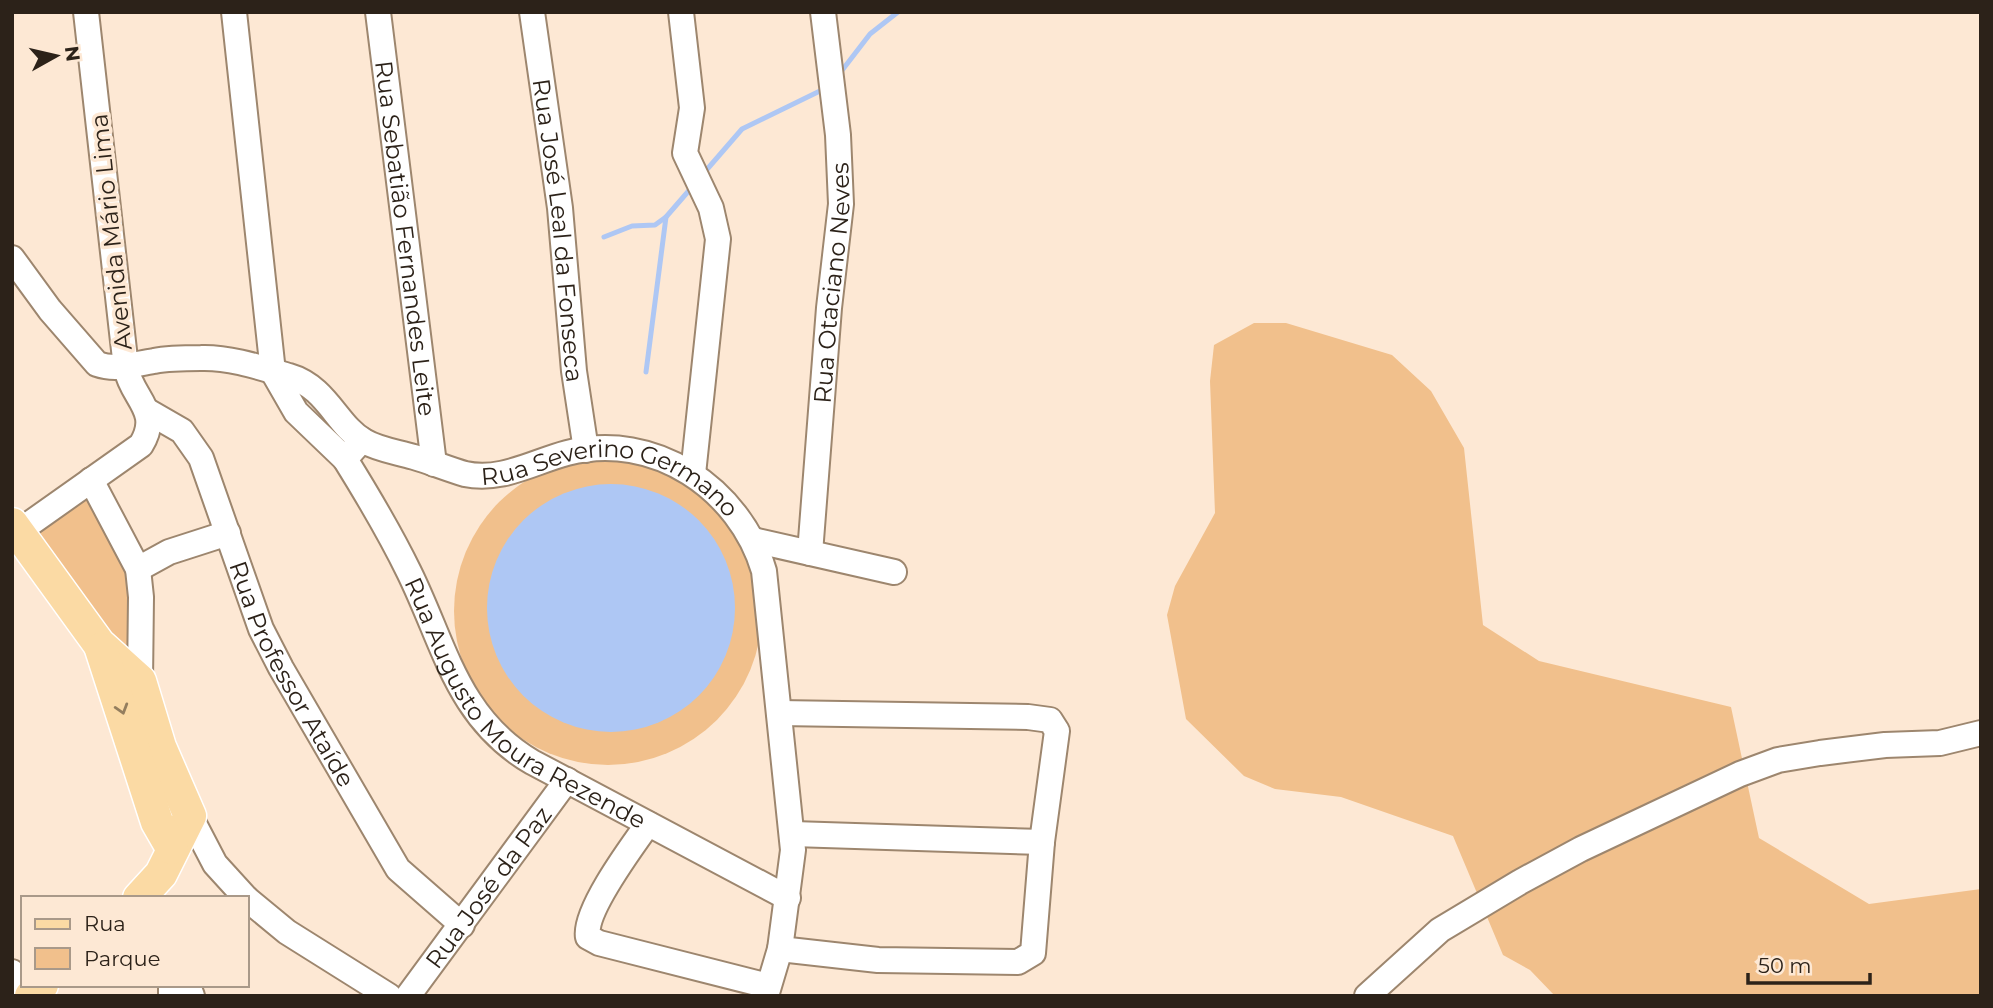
<svg xmlns="http://www.w3.org/2000/svg" width="1993" height="1008" viewBox="0 0 1993 1008" font-family="Montserrat,sans-serif">
	<style>
		.green { fill: #f1c08c }
		.water { fill: #aec7f4 }
		.lines { fill: none; stroke-linecap: round; stroke-linejoin: round }
		.stream { stroke: #aec7f4; stroke-width: 5 }
		.minor-casing { stroke: #9d866e; stroke-width: 28 }
		.major-casing { stroke: #fff; stroke-width: 35 }
		.minor { stroke: #fff; stroke-width: 24 }
		.major { stroke: #fbdaa4; stroke-width: 32 }
		.oneway { stroke: #947e5e }
		.labels { text-anchor: middle; dominant-baseline: central; stroke-width: 7; stroke-linejoin: round; paint-order: stroke }
		.street-label { font-size: 24px; fill: #2c2219; stroke: #fde8d4 }
	</style>
	<rect width="100%" height="100%" fill="#fde8d4"/>
	<!-- green -->
	<g class="green">
		<polygon points="1254,323 1286,323 1392,355 1431,391 1464,448 1483,625 1539,661 1731,707 1759,838 1869,904 1981,889 1981,996 1555,996 1530,970 1503,955 1453,836 1341,797 1275,789 1244,776 1186,719 1167,615 1175,586 1215,513 1210,381 1214,345"/>
		<circle cx="608" cy="611" r="154"/>
		<polygon points="91,480 131,555 139,640 125,652 18,532"/>
	</g>
	<!-- water -->
	<circle class="water" cx="611" cy="608" r="124"/>
	<g class="lines">
		<!-- stream -->
		<g class="stream">
			<polyline points="840,73 870,34 898,12"/>
			<polyline points="703,174 742,129 824,89"/>
			<polyline points="604,237 632,226 655,225 666,217"/>
			<polyline points="646,372 666,217 692,187"/>
		</g>
		<defs>
			<g id="minor">
				<polyline points="234,12 273,372 296,412 345,459"/>
				<path id="s1" d="M378,12L434,464"/>
				<path id="s2" d="M532,12L560,208L574,371L586,450"/>
				<polyline points="681,12 692,108 685,153 711,208 718,239 693,474"/>
				<path id="s3" d="M12,258L50,310L97,364C117,371 134,364 154,361C169,358 186,358 201,358C230,357 262,368 289,376C327,387 337,426 364,441C379,450 398,452 414,457C431,462 448,469 465,474C501,482 533,462 567,453C654,430 740,489 764,571L793,850L780,949L766,996"/>
				<path id="s4" d="M149,412L182,431L201,458L261,629L281,668L398,869L462,925"/>
				<path id="s5" d="M362,440L345,459C368,496 390,533 409,572C445,645 457,718 532,762L788,898"/>
				<polyline points="91,480 138,569 141,597 140,681"/>
				<path d="M18,532L141,445C162,411 132,399 126,368L86,12"/>
				<polyline points="753,540 894,572"/>
				<path id="s6" d="M810,553L829,308L841,204L838,135L823,12"/>
				<polyline points="138,569 169,552 228,533"/>
				<polyline points="779,713 1028,717 1050,720 1057,731 1042,842 1033,953 1018,962 878,960 780,949"/>
				<polyline points="190,816 215,864 246,898"/>
				<path d="M648,824C633,845 583,912 588,937L599,943L768,986"/>
				<polyline points="793,834 1042,842"/>
				<polyline points="247,899 287,932 389,996"/>
				<polyline points="12,972 20,996"/>
				<polyline points="188,985 192,996"/>
				<polyline points="171,996 171,985"/>
				<path id="s7" d="M408,996L567,780"/>
				<polyline points="1367,996 1440,930 1520,882 1581,849 1740,774 1778,760 1820,753 1885,745 1940,743 1981,733"/>
			</g>
			<g id="major">
				<polyline points="12,524 99,644 140,681 160,747 190,816 161,874 139,898"/>
				<polyline points="101,649 157,822 172,848"/>
				<polyline points="31,996 42,985"/>
			</g>
		</defs>
		<!-- minor casing -->
		<use href="#minor" class="minor-casing"/>
		<!-- major casing -->
		<use href="#major" class="major-casing"/>
		<!-- minor -->
		<use href="#minor" class="minor"/>
		<!-- major -->
		<use href="#major" class="major"/>
	</g>
	<!-- one-way arrows -->
	<defs><path id="oneway-chevron" d="M-2-3.5L2.5 0L-2 3.5" fill="none" stroke-width="1.6" stroke-linecap="round" stroke-linejoin="round" transform="scale(1.75)"/></defs>
	<use class="oneway" href="#oneway-chevron" transform="translate(122 709) rotate(73)"/>
	<g class="labels">
		<!-- street labels -->
		<g class="street-label">
			<text stroke="none"><textPath href="#s2" startOffset="220">Rua José Leal da Fonseca</textPath></text>
			<text transform="translate(111 232) rotate(-96)">Avenida Mário Lima</text>
			<text stroke="none"><textPath href="#s1" startOffset="228">Rua Sebatião Fernandes Leite</textPath></text>
			<text stroke="none"><textPath href="#s6" startOffset="271">Rua Otaciano Neves</textPath></text>
			<text stroke="none"><textPath href="#s3" startOffset="693">Rua Severino Germano</textPath></text>
			<text stroke="none"><textPath href="#s4" startOffset="306">Rua Professor Ataíde</textPath></text>
			<text stroke="none"><textPath href="#s5" startOffset="338">Rua Augusto Moura Rezende</textPath></text>
			<text stroke="none"><textPath href="#s7" startOffset="135">Rua José da Paz</textPath></text>
		</g>
	</g>
	<!-- border -->
	<rect width="1993" height="1008" fill="none" stroke="#2c2219" stroke-width="28"/>
	<!-- legend -->
	<rect x="21" y="896" width="228" height="91" fill="#fde8d4" stroke="#a99989" stroke-width="2"/>
	<rect x="35" y="919" width="35" height="10" fill="#fbdaa4" stroke="#a99989" stroke-width="2"/>
	<text x="84" y="931" font-size="21" fill="#2c2219">Rua</text>
	<rect x="35" y="948" width="35" height="21" fill="#f1c08c" stroke="#a99989" stroke-width="2"/>
	<text x="84" y="966" font-size="21" fill="#2c2219">Parque</text>
	<!-- north arrow -->
	<g transform="translate(56 56) rotate(82)" stroke="#fde8d4" stroke-width="5" paint-order="stroke">
	<path d="M0-5L12 26L0 18L-12 26Z" fill="#2c2219"/>
	<text y="-10" font-size="19" font-weight="bold" text-anchor="middle" fill="#2c2219">N</text>
	</g>
	<!-- scale -->
	<path d="M1748 973v10h122v-10" fill="none" stroke="#2c2219" stroke-width="3.5"/>
	<text x="1758" y="973" font-size="21" fill="#2c2219" stroke="#fde8d4" stroke-width="5" paint-order="stroke">50 m</text>
</svg>
